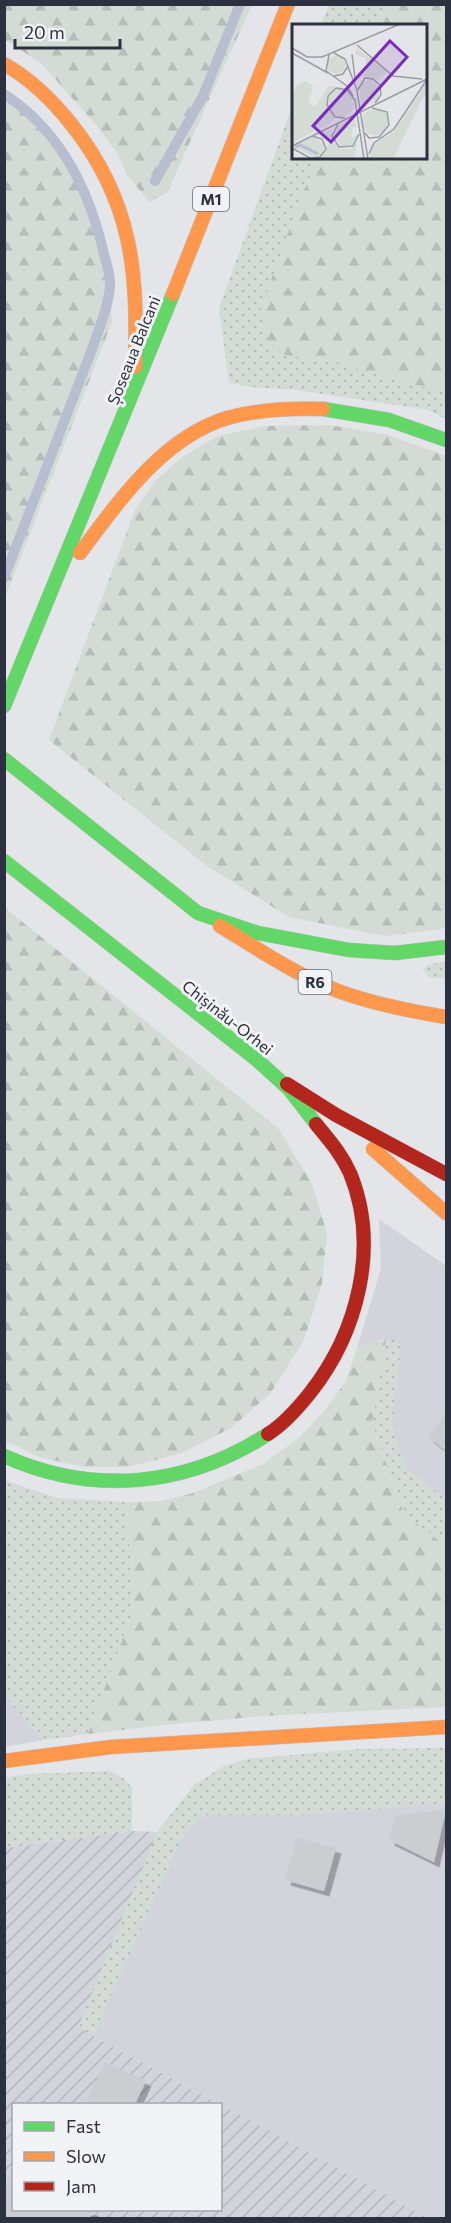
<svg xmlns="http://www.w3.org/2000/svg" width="451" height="2223" viewBox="0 0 451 2223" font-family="Commissioner,sans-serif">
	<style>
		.built { fill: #d3d4db }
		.industrial { fill: url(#industrial-furrows); fill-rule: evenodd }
		.grass { fill: url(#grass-dots) }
		.forest { fill: url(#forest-firs) }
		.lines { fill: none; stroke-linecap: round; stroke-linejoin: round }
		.stream { stroke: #b6bed0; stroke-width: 10 }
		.building { fill: #cccdd0; filter: url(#shadow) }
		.fast-casing { stroke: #c1c2c5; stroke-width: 15 }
		.slow-casing { stroke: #c1c2c5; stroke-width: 15 }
		.jam-casing { stroke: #c1c2c5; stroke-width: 15 }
		.fast { stroke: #63d668; stroke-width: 14 }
		.slow { stroke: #ff974d; stroke-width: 14 }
		.jam { stroke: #b3261e; stroke-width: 14 }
		.labels { text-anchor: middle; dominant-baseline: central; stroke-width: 6; stroke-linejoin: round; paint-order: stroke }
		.shield { fill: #f2f3f7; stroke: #676a77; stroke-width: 1.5 }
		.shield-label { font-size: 15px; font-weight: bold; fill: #2c3040 }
		.street-label { font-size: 16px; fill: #2c3040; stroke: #f2f3f7 }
		.inset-river { fill: none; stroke: #b6bed0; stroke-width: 3 }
		.inset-road { fill: none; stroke: #9a9da5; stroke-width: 1.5 }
		.view { fill: #7b2cbf; fill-opacity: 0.15; stroke: #7b2cbf; stroke-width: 3 }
		.inset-edge { fill: none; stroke: #2c3040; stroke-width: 3 }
	</style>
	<defs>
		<pattern id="industrial-furrows" width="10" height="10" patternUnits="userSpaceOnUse" patternTransform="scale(1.5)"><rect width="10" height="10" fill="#d3d4db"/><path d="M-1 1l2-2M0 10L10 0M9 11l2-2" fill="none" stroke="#b5b6bd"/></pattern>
		<pattern id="grass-dots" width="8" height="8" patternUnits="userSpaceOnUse" patternTransform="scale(1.5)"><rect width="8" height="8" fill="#d4dbd5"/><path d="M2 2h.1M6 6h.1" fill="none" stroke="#b6bcb8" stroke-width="1.8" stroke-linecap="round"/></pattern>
		<pattern id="forest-firs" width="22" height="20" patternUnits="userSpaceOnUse" patternTransform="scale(1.5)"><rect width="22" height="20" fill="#d4dbd5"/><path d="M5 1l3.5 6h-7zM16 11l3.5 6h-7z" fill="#b6bcb8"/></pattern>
		<filter id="shadow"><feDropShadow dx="5.5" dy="5.5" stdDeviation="0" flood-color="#0004"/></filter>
	</defs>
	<rect width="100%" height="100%" fill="#e4e5e8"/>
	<!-- built -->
	<g class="built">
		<polygon points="379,1219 446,1266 446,1546 372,1423 385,1339 357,1348 381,1268"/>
		<polygon points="5,1695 43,1740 5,1747"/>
		<polygon points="446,1804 446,2218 428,2218 325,2161 93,2036 181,1839 197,1820 205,1815"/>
	</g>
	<!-- industrial -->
	<path class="industrial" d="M132,1831L157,1832L181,1839L93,2036L325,2161L428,2218H5L4,1848ZM14,2104H220V2210H14Z"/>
	<!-- grass -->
	<g class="grass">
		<polygon points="329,5 446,5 446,419 428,410 297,390 251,387 229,383 219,308 293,104 294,158 426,158 426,26 321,25"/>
		<polygon points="446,961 446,979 429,977 423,970 427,965"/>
		<polygon points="386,1339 394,1340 401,1347 392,1425 406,1469 446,1499 446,1520 443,1524 446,1527 446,1546 404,1514 372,1423"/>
		<polygon points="4,1480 57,1498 127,1502 133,1611 88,1734 43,1740 5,1696"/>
		<polygon points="446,1748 446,1804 300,1815 205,1815 197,1820 181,1839 93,2036 78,2027 157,1832 194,1785 222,1767 246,1759 357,1749"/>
		<polygon points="110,1771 123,1778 132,1788 132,1831 5,1848 5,1778 27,1774"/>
	</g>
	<!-- forest -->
	<g class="forest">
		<polygon points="5,4 252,5 167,193 149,202 128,176 117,153 96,125 42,64 5,40"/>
		<polygon points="386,5 446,5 446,393 338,364 281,354 267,339 261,308 303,192 319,158 426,158 426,26 377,25"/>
		<path d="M5,94C80,144 109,235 112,322L5,598Z"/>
		<polygon points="330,425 388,435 446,456 446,927 442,929 385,936 289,917 207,866 49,740 135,510 154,482 182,457 218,436 265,426"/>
		<polygon points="4,907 279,1129 312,1184 327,1233 322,1284 304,1340 270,1394 231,1428 179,1454 128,1467 84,1467 42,1458 5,1441"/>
		<polygon points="386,1339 372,1423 404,1514 446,1546 446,1707 264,1716 164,1725 88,1734 133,1611 127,1502 161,1501 190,1494 263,1464 300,1437 325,1410 346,1381 357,1348"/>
	</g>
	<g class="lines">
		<!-- stream -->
		<g class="stream">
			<path d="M4,94C58,129 87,185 102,246C104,257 110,270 110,282C111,300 98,332 92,349L4,578"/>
			<polyline points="155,181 203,96 240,4"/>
		</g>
	</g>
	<!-- building -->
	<g class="building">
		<polygon points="446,1413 446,1451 428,1437"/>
		<polygon points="446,1810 434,1862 389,1840 395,1815"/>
		<polygon points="297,1838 336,1848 324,1891 285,1880"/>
		<polygon points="105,2062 146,2081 135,2104 85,2104"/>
		<polygon points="14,2168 14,2210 94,2210 89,2218 4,2218 4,2186"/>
	</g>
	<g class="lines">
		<defs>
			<g id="fast">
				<polyline points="323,409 389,420 446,440"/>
				<polyline points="4,706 173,294"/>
				<polyline points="4,759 198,913 258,933 349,950 395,953 446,947"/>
				<polyline points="4,861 256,1059 289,1089 316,1124"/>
				<path d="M4,1456C93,1496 186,1487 268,1434"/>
			</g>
			<g id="slow">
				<path d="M4,64C31,79 53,101 72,125C133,202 138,273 135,367"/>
				<polyline points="173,294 288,4"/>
				<path d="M80,553C119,501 162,438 227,418C259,409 291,408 323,409"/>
				<path d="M220,926C258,949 296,975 338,991C373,1004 409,1011 446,1017"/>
				<polyline points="373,1149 446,1213"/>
				<polyline points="4,1761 111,1747 446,1727"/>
			</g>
			<g id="jam">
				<polyline points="287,1084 336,1115 446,1174"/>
				<path d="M268,1434C284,1424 298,1408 310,1393C358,1332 380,1246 350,1173C341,1153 329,1140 316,1124"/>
			</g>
		</defs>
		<!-- fast casing -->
		<use href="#fast" class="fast-casing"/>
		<!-- slow casing -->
		<use href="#slow" class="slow-casing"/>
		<!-- jam casing -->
		<use href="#jam" class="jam-casing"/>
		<!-- fast -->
		<use href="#fast" class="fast"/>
		<!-- slow -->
		<use href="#slow" class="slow"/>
		<!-- jam -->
		<use href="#jam" class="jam"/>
	</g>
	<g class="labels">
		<!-- shield labels -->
		<g class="shield">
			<rect x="193" y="187" width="36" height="24" rx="4.5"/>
			<rect x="298.5" y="970" width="33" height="24" rx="4.5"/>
		</g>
		<g class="shield-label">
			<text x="211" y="199">M1</text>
			<text x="315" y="982">R6</text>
		</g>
		<!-- street labels -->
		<g class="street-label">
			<text transform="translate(133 350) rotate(-68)">Șoseaua Balcani</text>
			<text transform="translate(228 1017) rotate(38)">Chișinău-Orhei</text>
		</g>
	</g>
	<!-- overview -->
	<g transform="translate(292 24)">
		<rect width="135" height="135" fill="#e4e5e8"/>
		<path d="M35 41a9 9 0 1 1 18 0a9 9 0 1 1-18 0ZM13,57L21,62L17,79L23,82L37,62L54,64L41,98L0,119V73L5,61ZM135,58V66L101,135H78L79,123L102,107ZM21,113L32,120L30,131L20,132L2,123Z" fill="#d4dbd5"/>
		<path d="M65,24L95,48L86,56L70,53L75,46L73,34L63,30ZM79,55L89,65L85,76L70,84L67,65L71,58ZM135,59L99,135H79L83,121L102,108ZM36 80a13 13 0 1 1 26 0a13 13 0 1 1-26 0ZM10,67H19L16,80L30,86L34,69L33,83L40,96L0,117V74ZM70 98a13 13 0 1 1 26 0a13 13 0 1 1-26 0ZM63,93L65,104L61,103L59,114L65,111L64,118L51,124L42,113L45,102ZM40,105L41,118L48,125H59L65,119L62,135H27L37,119L26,110Z" fill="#d4dbd5"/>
		<path class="inset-river" d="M3,123L8,121L26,130"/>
		<path class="inset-road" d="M65,21L101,52L130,55M0,24L15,33H30L108,0M0,29L36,49M42,29L53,35L65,66M60,30L63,54M37,31L34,47L55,62L61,72M42,52L51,50L56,42M53,94L43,93L35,81L36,72L44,64L55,66L63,76L72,135M46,100L40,112L47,123L61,122L67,110M73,109L77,114L87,113L97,101L95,88L80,84M0,122L135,55M0,124L20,135M77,130L82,119L102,105L134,57M18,134L28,133L34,125L30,115L20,112M76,135L65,67L73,54L81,55L88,61L89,71L83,79"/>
		<path class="view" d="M98,17L115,33L39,118L21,102Z"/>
		<rect width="135" height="135" class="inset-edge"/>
	</g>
	<!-- border -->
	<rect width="451" height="2223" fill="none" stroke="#2c3040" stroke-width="12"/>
	<!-- legend -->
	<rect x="12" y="2103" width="210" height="108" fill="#f2f3f7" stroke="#a3a5ae" stroke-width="1.5"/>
	<rect x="24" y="2122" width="30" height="9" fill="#63d668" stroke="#a3a5ae" stroke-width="1.5"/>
	<text x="66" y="2133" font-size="18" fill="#2c3040">Fast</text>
	<rect x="24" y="2152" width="30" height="9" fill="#ff974d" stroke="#a3a5ae" stroke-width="1.5"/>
	<text x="66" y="2163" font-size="18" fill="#2c3040">Slow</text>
	<rect x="24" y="2182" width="30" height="9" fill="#b3261e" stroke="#a3a5ae" stroke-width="1.5"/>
	<text x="66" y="2193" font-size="18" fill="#2c3040">Jam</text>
	<!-- scale -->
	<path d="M15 39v9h105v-9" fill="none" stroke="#2c3040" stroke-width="3"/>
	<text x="24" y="39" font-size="18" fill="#2c3040" stroke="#f2f3f7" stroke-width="4.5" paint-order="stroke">20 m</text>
</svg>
